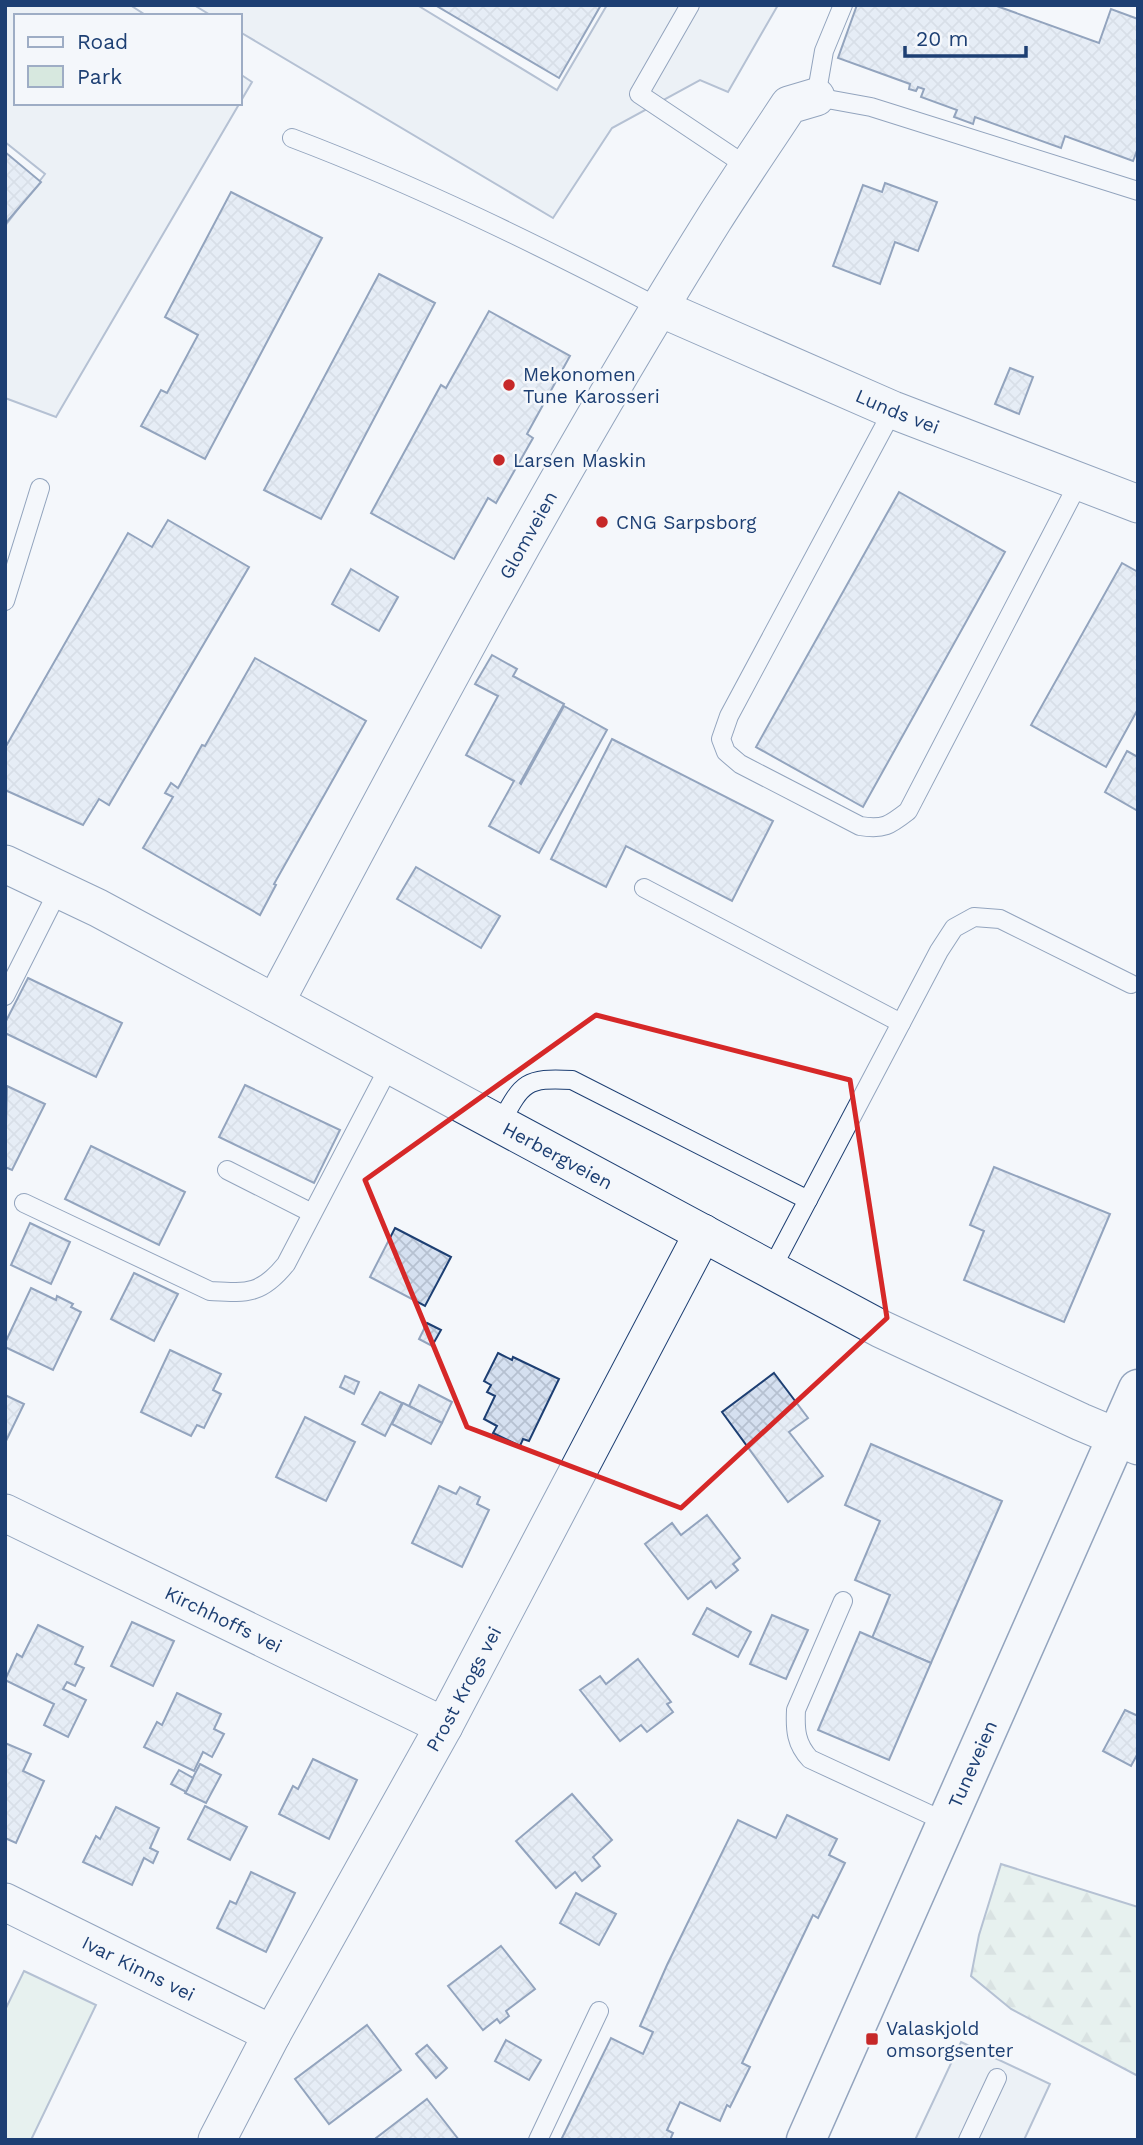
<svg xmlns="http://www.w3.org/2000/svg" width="1143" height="2145" viewBox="0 0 1143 2145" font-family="'Work Sans',sans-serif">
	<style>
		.forest { fill: url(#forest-firs); stroke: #687fa3; stroke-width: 2 }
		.green { fill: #d7e8df; stroke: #687fa3; stroke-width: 2 }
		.parking { fill: #e3e8f0; stroke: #687fa3; stroke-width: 2 }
		.building { fill: url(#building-cross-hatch); stroke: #1d3f73; stroke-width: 2 }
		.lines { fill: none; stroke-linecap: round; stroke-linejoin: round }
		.service-casing { stroke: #1d3f73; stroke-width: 20 }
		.minor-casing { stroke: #1d3f73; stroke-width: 39 }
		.primary-casing { stroke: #1d3f73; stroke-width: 41 }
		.service { stroke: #f4f7fb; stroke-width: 18 }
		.minor { stroke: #f4f7fb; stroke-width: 37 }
		.primary { stroke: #f4f7fb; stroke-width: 38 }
		.marked { fill: none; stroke: #d62828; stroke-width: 5; stroke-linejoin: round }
		.poi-dot { fill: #c62828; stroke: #f4f7fb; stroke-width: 2.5 }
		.labels { text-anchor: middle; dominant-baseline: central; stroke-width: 5; stroke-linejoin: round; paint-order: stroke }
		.poi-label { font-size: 19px; fill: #1d3f73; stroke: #f4f7fb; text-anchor: start }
		.street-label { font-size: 19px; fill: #1d3f73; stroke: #f4f7fb }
	</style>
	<defs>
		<pattern id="forest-firs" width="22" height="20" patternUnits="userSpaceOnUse" patternTransform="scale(1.75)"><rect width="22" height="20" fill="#d7e8df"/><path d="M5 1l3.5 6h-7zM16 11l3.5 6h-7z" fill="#b8c8c3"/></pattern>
		<pattern id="building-cross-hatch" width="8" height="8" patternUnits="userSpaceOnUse" patternTransform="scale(1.75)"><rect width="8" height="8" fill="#d5e0f0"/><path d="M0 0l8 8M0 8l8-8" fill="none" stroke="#b6c1d1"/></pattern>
	</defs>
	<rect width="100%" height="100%" fill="#f4f7fb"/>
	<!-- forest -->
	<polygon class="forest" points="1001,1864 1138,1907 1138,2076 1011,2009 971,1976 979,1935"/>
	<!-- green -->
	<polygon class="green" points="24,1971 96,2005 31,2140 5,2140 5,2010"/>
	<!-- parking -->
	<g class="parking">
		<polygon points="5,5 130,5 147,16 16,16 16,103 240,103 240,74 252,82 56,417 5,398 5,226 45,174 5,142"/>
		<polygon points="194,5 417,5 557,90 607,5 778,5 728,92 700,80 612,128 553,218 240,32 240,16 212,16"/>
		<polygon points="961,2042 1050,2084 1024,2140 915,2140"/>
	</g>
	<!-- building -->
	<g class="building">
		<polygon points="435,5 601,5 559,78"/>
		<polygon points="857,5 994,5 1099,43 1111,9 1138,19 1138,148 1133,161 1065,136 1061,148 975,117 973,124 954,117 957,110 921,97 924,89 918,87 916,91 909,89 910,84 838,58"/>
		<polygon points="5,152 41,182 5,224"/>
		<polygon points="885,183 937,202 918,251 895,242 880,284 833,266 863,185 882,192"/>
		<polygon points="231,192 322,238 205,459 141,426 161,390 167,393 198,335 165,317"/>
		<polygon points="379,274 435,303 321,519 264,490"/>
		<polygon points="489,311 570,356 527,434 533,438 496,503 488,498 454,559 371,513 441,385 446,388"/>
		<polygon points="1010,368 1033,377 1019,414 995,404"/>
		<polygon points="899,492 1005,552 863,807 756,747"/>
		<polygon points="168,520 249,567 109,805 99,799 83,825 5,790 5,748 128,533 152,547"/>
		<polygon points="1122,563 1138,572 1138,709 1106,767 1031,725"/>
		<polygon points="351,569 398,597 379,631 332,604"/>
		<polygon points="492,655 517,669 513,676 564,704 520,783 521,784 564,706 607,730 539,853 489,826 514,781 466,755 498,696 475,684"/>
		<polygon points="255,658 366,721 274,884 276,885 260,915 143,848 173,797 165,793 171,783 178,788 202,745 205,746"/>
		<polygon points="612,739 773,821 732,901 626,846 606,887 551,859"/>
		<polygon points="1127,751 1138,757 1138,811 1105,792"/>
		<polygon points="416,867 500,916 481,948 397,899"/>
		<polygon points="28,978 122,1023 96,1077 5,1033 5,1023"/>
		<polygon points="245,1085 340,1130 314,1183 219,1137"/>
		<polygon points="7,1086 45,1104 12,1170 5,1167"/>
		<polygon points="91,1146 185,1192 159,1245 65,1199"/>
		<polygon points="994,1167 1110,1214 1064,1322 964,1280 984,1231 970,1225"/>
		<polygon points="30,1223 70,1242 51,1284 11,1265"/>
		<polygon points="395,1228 451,1257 425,1306 370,1277"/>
		<polygon points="134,1273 178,1294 154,1341 111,1319"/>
		<polygon points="31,1288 56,1300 57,1296 73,1304 71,1307 81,1312 53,1370 5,1347 5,1343"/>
		<polygon points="427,1323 441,1330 432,1346 419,1339"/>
		<polygon points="170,1350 221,1374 213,1390 221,1394 204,1428 197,1425 191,1436 141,1412"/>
		<polygon points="498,1353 512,1360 513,1357 559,1379 529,1441 523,1439 520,1446 493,1433 497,1426 484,1419 495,1396 487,1392 491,1385 484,1381"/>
		<polygon points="774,1373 808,1418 789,1432 823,1476 788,1502 722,1412"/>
		<polygon points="345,1376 359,1382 354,1394 340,1387"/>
		<polygon points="419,1385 452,1402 442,1423 409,1406"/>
		<polygon points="380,1392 402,1403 385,1436 362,1424"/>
		<polygon points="5,1395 24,1404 5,1443"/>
		<polygon points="403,1403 442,1423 431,1444 392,1424"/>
		<polygon points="305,1417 355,1442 326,1501 276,1477"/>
		<polygon points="871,1444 1002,1501 931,1663 872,1638 890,1595 855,1580 880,1521 845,1505"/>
		<polygon points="439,1486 456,1494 460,1487 480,1497 477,1504 489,1510 462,1567 412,1543"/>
		<polygon points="707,1515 740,1558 733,1564 738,1570 716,1588 711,1581 688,1599 645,1544 672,1523 681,1535"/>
		<polygon points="707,1608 751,1632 738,1657 693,1634"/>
		<polygon points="772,1615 808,1630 786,1679 750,1664"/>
		<polygon points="132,1622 174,1641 153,1686 111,1666"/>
		<polygon points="38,1625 83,1647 75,1664 84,1668 75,1686 67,1682 63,1689 86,1700 68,1737 44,1725 54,1704 5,1680 17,1654 22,1657"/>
		<polygon points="860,1632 931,1663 889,1760 818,1730"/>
		<polygon points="638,1659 671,1702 667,1704 673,1712 647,1732 641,1725 620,1741 580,1690 600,1676 606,1684"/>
		<polygon points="177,1693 221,1714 214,1729 224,1734 212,1757 203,1752 194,1771 144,1747 157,1722 162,1725"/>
		<polygon points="1125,1710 1138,1716 1138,1753 1131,1766 1103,1751"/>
		<polygon points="5,1743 31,1754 23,1771 44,1781 16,1843 5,1838"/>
		<polygon points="313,1759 357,1780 329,1839 279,1814 293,1786 298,1789"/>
		<polygon points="200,1764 221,1775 206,1803 185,1793"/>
		<polygon points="179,1770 193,1778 186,1792 171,1784"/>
		<polygon points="572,1794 612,1840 593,1857 600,1866 582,1881 575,1872 556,1888 516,1841"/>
		<polygon points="205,1806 247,1827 230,1860 188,1839"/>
		<polygon points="116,1807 159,1828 150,1848 158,1852 153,1863 144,1858 132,1885 83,1862 96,1836 100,1839"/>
		<polygon points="787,1815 837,1839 829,1855 845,1863 818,1918 813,1915 742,2063 750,2067 730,2107 727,2105 720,2121 680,2102 667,2130 673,2133 670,2140 561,2140 611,2038 643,2054 653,2032 640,2026 667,1965 738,1820 776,1838"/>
		<polygon points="251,1872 295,1893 266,1952 217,1928 230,1901 236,1904"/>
		<polygon points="576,1893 616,1914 599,1945 560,1923"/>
		<polygon points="501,1946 535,1989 506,2011 509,2016 500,2023 497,2019 483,2030 448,1986"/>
		<polygon points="367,2025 401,2070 329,2124 295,2079"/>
		<polygon points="506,2040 541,2060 529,2080 495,2061"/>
		<polygon points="427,2045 447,2068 436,2078 416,2054"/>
		<polygon points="427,2099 459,2140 377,2140 376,2138"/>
	</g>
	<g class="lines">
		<defs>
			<g id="service">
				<polyline points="690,5 639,94 748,167"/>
				<polyline points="843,5 824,51 816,97 871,107 1138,191"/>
				<path d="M292,138C419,186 540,246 660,308"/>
				<path d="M893,410L729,716L721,739L726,752L740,764L860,826C884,830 890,825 908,811L1079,482"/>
				<polyline points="5,601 40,488"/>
				<polyline points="644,888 901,1023"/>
				<polyline points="5,996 59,889"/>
				<path d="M500,1124C522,1084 524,1077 572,1080L808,1200"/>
				<polyline points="227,1170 312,1213"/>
				<path d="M24,1203L210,1291C247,1293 261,1295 286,1264L390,1065"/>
				<polyline points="771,1270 939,951 954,928 974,917 1000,919 1131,984"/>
				<path d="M843,1601L796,1710C795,1730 796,1744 810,1759L946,1822"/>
				<polyline points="538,2140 599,2011"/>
				<polyline points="968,2140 997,2078"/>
			</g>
			<g id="minor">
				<path id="s1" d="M660,308L893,410L1138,504"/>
				<path id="s2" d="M5,864L98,908L881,1329L1081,1422L1138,1446"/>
				<path id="s3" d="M275,1003C415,739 555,473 714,219C738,181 764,143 789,105L816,97"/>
				<path id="s4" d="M5,1513L444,1726"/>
				<path id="s5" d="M5,1902L272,2034"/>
				<path id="s6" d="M217,2140L272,2034L444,1726L703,1233"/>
			</g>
			<g id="primary">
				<path id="s7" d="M806,2140L1138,1389"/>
			</g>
		</defs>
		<!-- service casing -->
		<use href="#service" class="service-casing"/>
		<!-- minor casing -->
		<use href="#minor" class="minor-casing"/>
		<!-- primary casing -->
		<use href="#primary" class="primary-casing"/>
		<!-- service -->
		<use href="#service" class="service"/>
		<!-- minor -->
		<use href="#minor" class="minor"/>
		<!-- primary -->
		<use href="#primary" class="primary"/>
	</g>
	<!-- marked area -->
	<path d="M0 0H1143V2145H0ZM596,1015L850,1080L887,1318L681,1508L467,1427L365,1180Z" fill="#f4f7fb" fill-opacity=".55" fill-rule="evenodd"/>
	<path class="marked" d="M596,1015L850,1080L887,1318L681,1508L467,1427L365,1180Z"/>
	<!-- markers -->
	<g class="poi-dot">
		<circle cx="509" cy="385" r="7"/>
		<circle cx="499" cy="460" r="7"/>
		<circle cx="602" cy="522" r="7"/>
		<rect x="865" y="2032" width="14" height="14" rx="3.5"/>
	</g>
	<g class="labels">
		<!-- poi labels -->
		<g class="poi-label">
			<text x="523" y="374">Mekonomen<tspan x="523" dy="22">Tune Karosseri</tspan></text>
			<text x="513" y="460">Larsen Maskin</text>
			<text x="616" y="522">CNG Sarpsborg</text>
			<text x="886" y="2028">Valaskjold<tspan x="886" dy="22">omsorgsenter</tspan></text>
		</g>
		<!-- street labels -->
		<g class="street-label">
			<text stroke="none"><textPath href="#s1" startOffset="259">Lunds vei</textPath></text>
			<text stroke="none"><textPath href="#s3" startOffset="532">Glomveien</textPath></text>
			<text stroke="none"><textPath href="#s2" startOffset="625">Herbergveien</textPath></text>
			<text stroke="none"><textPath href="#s4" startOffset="243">Kirchhoffs vei</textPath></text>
			<text stroke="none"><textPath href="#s6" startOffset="514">Prost Krogs vei</textPath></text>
			<text stroke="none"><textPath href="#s7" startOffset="411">Tuneveien</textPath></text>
			<text stroke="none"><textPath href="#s5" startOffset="149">Ivar Kinns vei</textPath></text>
		</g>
	</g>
	<!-- border -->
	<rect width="1143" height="2145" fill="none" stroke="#1d3f73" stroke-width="14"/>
	<!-- legend -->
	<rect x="14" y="14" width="228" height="91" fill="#f4f7fb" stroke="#9eadc5" stroke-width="2"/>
	<rect x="28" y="37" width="35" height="10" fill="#f4f7fb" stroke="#9eadc5" stroke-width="2"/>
	<text x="77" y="49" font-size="21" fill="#1d3f73">Road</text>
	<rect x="28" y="66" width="35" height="21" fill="#d7e8df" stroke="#9eadc5" stroke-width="2"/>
	<text x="77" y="84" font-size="21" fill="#1d3f73">Park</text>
	<!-- scale -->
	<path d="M905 46v10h121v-10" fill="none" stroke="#1d3f73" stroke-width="3.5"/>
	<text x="916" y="46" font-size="21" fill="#1d3f73" stroke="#f4f7fb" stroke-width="5" paint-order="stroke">20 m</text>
</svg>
